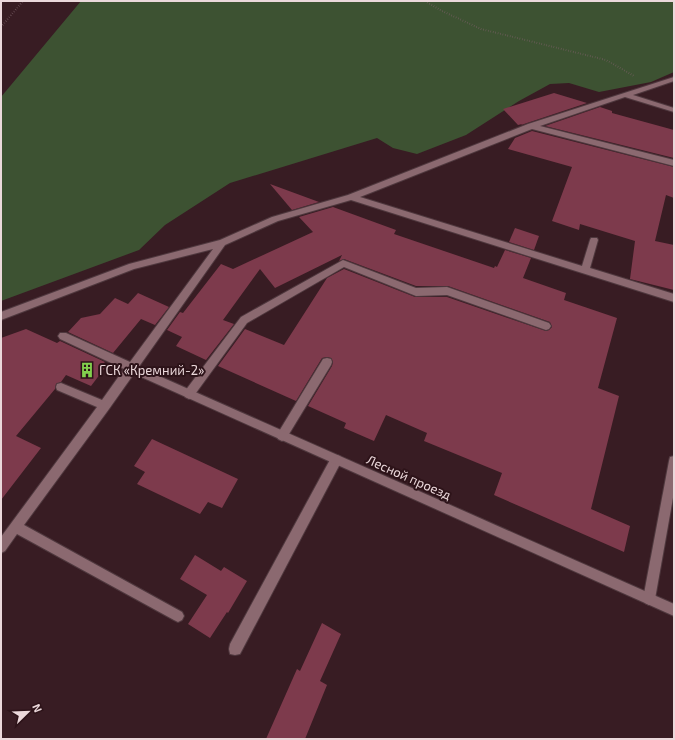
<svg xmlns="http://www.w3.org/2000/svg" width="675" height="740" viewBox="0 0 675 740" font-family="'Exo 2',sans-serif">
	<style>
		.green { fill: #3d5232 }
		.building { fill: #7d3a4c }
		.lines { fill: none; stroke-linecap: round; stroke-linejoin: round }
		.service-casing { stroke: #4f383e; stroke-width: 2 }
		.minor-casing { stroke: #4f383e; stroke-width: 2 }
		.path { stroke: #785f65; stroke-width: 2; stroke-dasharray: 0.5 2; stroke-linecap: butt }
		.service { fill: #8b6970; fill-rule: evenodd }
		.minor { fill: #8b6970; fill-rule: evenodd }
		.labels { text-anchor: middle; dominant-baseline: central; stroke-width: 4; stroke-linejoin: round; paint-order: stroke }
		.poi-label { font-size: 13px; fill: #ebd8db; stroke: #2d1319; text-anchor: start }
		.street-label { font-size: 13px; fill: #ebd8db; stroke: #2d1319 }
	</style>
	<rect width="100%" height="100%" fill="#381c23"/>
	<!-- green -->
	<polygon class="green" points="81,1 674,1 674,72 651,82 599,92 569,83 550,84 519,101 466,135 417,154 393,148 377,138 230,183 165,225 139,250 1,301 1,97"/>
	<!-- building -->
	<g class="building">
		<polygon points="554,93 587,103 521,125 522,124 518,125 503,109"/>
		<polygon points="600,107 612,111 612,113 674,130 674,158 545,126"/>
		<polygon points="532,131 674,167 674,198 666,195 655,241 674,245 674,290 630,279 635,241 580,224 579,230 552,221 572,167 508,149 515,138"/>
		<polygon points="270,184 319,202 292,210"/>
		<polygon points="333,207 396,230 394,234 494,268 495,266 497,267 505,250 531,258 523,278 566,293 564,300 617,318 598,388 619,396 591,509 630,526 624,552 494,495 502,473 424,441 427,433 386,415 374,441 344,428 346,423 308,406 332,366 333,362 331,358 327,357 322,358 296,401 218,366 245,329 284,345 327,278 344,269 415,297 447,297 546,331 549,330 552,327 550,322 448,286 416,286 344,259 339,261 342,255 275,288 260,269 223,320 234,324 206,360 176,346 182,337 167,330 180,312 183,313 221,264 233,269 313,232 299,217"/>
		<polygon points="515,228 539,236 534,250 509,242"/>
		<polygon points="138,293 169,307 155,325 141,319 113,353 68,332 81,318 100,314 115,298 128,304"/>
		<polygon points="26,329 57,343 60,341 105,362 104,363 107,365 91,386 66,375 61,382 56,384 55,389 16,436 41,448 1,500 1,338"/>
		<polygon points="152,439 238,479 222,508 208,502 200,514 137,484 145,472 134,466"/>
		<polygon points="195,555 221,571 224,567 247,581 228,613 227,612 210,638 188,624 207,595 180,579"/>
		<polygon points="322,623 341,634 320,681 327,685 305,739 266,739 297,669 300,671"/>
	</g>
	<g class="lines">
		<defs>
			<g id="service">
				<polygon points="674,77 674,81 633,95 674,108 674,112 625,97 540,126 674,160 674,166 532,129 360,197 582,266 590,240 591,238 597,238 598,240 590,268 674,294 674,302 351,200 278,221 225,245 109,409 24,525 182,612 184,616 182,620 178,622 174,620 17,534 5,551 1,553 1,537 97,407 57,390 56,387 57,384 61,383 102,400 124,369 60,339 58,336 60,333 66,333 130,362 213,249 134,269 1,320 1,312 129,264 220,240 272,217 348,195 528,124"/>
				<polygon points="343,260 416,288 447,287 549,323 551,326 549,329 546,330 447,295 416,296 344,267 247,323 193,397 189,399 185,397 184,394 185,391 241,317"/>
				<polygon points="327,358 331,359 332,362 331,365 286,439 282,441 278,439 277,436 278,433 323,359"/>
				<polygon points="336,455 340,456 341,460 340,464 240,654 235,655 230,654 229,649 230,644 332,456"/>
				<polygon points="674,456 674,492 655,599 653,603 649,605 645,603 643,599 669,461 670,457"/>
			</g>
			<polygon id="minor" points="132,364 674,604 674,616 128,371 127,368 128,365"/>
		</defs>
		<!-- service casing -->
		<use href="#service" class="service-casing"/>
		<!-- minor casing -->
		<use href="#minor" class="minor-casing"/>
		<!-- path -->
		<g class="path">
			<polyline points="425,1 442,11 481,29 606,60 634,76"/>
			<polyline points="1,27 23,1"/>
		</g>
		<!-- service -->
		<use href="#service" class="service"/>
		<!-- minor -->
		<use href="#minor" class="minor"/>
	</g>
	<!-- icons -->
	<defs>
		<symbol id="building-bare" viewBox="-9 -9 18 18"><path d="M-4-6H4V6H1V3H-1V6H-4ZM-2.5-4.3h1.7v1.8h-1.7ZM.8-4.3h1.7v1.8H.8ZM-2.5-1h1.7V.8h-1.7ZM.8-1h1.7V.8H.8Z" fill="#83d04e" stroke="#2d1319" stroke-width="2.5" paint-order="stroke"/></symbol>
	</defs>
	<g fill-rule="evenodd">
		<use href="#building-bare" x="76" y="359" width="22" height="22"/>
	</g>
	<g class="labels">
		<!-- poi labels -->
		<g class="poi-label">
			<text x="99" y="370">ГСК «Кремний-2»</text>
		</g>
		<!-- street labels -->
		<g class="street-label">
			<text transform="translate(409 477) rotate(24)">Лесной проезд</text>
		</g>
	</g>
	<!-- border -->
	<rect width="675" height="740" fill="none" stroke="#ebd8db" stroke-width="4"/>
	<!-- north arrow -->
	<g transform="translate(28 712) rotate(67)" stroke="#2d1319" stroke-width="3" paint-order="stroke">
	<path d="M0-3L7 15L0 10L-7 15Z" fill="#ebd8db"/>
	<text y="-6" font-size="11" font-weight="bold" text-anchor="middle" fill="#ebd8db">N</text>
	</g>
</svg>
